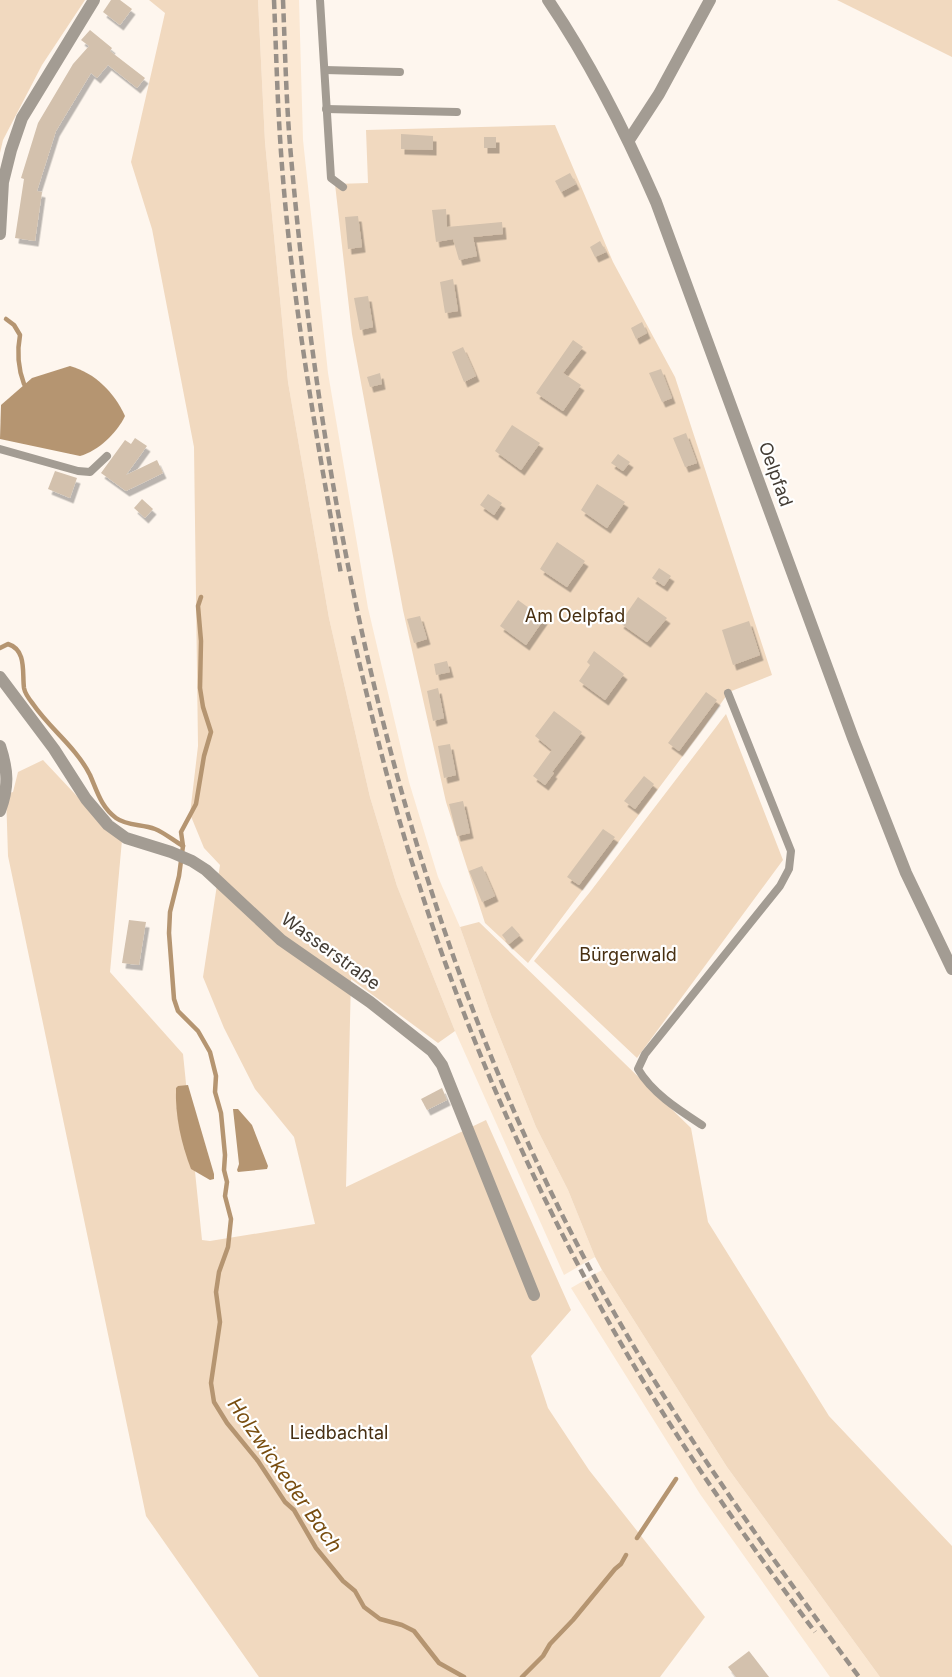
<svg xmlns="http://www.w3.org/2000/svg" width="952" height="1677" viewBox="0 0 952 1677" font-family="Inter,sans-serif">
	<style>
		.built { fill: #fbe8d3 }
		.green { fill: #f1d9bf }
		.water { fill: #b59571 }
		.lines { fill: none; stroke-linecap: round; stroke-linejoin: round }
		.stream { stroke: #b59571; stroke-width: 4.5 }
		.building { fill: #d3c1ad; filter: url(#shadow) }
		.service { stroke: #a39c93; stroke-width: 8 }
		.minor { stroke: #a39c93; stroke-width: 12 }
		.tertiary { stroke: #a39c93; stroke-width: 12 }
		.rail { stroke: #989088; stroke-width: 4.5; stroke-dasharray: 9 4.5; stroke-linecap: butt }
		.labels { text-anchor: middle; dominant-baseline: central; stroke-width: 4.5; stroke-linejoin: round; paint-order: stroke }
		.street-label { font-size: 18px; fill: #433c34; stroke: #fff }
		.park-label { font-size: 18px; fill: #472f11; stroke: #fff }
		.water-label { font-size: 20px; font-style: italic; fill: #784d0f; stroke: #fff }
	</style>
	<defs>
		<filter id="shadow"><feDropShadow dx="3.5" dy="5.5" stdDeviation="0" flood-color="#0004"/></filter>
	</defs>
	<rect width="100%" height="100%" fill="#fef6ee"/>
	<!-- built -->
	<g class="built">
		<polygon points="258,0 299,0 303,140 328,373 368,608 409,782 438,877 460,927 491,1015 536,1127 568,1190 595,1257 564,1275 455,1031 397,886 370,797 329,618 288,382 265,142"/>
		<polygon points="602,1270 727,1467 880,1677 830,1677 700,1494 571,1288"/>
	</g>
	<!-- green -->
	<g class="green">
		<polygon points="0,0 85,0 42,65 3,140 0,153"/>
		<polygon points="149,0 258,0 265,142 288,382 329,618 370,797 397,886 455,1031 438,1043 351,979 346,1187 486,1120 571,1310 531,1356 548,1408 589,1470 705,1617 660,1677 259,1677 146,1516 8,856 6,794 13,792 18,772 43,760 91,811 122,840 110,972 183,1054 202,1240 210,1241 315,1224 294,1137 255,1089 224,1028 203,977 220,865 204,848 190,814 198,746 194,447 152,229 131,162 165,13"/>
		<polygon points="837,0 952,0 952,57"/>
		<polygon points="555,125 613,262 675,377 772,675 729,692 700,733 528,963 485,923 446,802 403,610 352,334 335,184 368,183 366,130"/>
		<polygon points="726,714 783,860 637,1058 534,961 590,892"/>
		<polygon points="479,922 691,1128 708,1222 829,1416 952,1546 952,1677 880,1677 727,1467 602,1270 595,1257 568,1190 536,1127 491,1015 460,927"/>
	</g>
	<!-- water -->
	<g class="water">
		<path d="M70,366C95,373 114,392 125,416C117,433 98,451 80,456L0,439L1,405L32,378Z"/>
		<path d="M188,1085L214,1174V1179L210,1180L191,1169C181,1143 175,1116 176,1088L178,1086Z"/>
		<polygon points="233,1109 238,1109 252,1125 268,1166 267,1169 238,1172 237,1170 239,1164"/>
	</g>
	<g class="lines">
		<!-- stream -->
		<g class="stream">
			<path d="M6,319L14,325L20,335C17,351 18,368 24,384"/>
			<polyline points="201,597 198,606 201,641 200,688 203,707 211,732 204,756 196,804 181,832 183,846 179,876 170,912 169,933 174,999 178,1011 198,1031 210,1052 216,1076 215,1092 221,1113 225,1155 224,1170 227,1182 225,1196 231,1219 228,1247 219,1272 216,1292 220,1322 211,1383 214,1402 227,1423 258,1461 285,1502 294,1510 316,1548 343,1581 355,1591 364,1607 380,1619 402,1625 414,1631 439,1663 464,1677"/>
			<path d="M0,648L8,644C27,650 22,673 24,688C25,694 29,699 33,704C50,729 76,747 90,775C97,791 101,807 116,818C127,826 142,824 155,829C165,833 174,841 183,846"/>
			<polyline points="637,1538 676,1479"/>
			<polyline points="522,1677 543,1656 550,1644 573,1620 615,1569 621,1564 626,1555"/>
		</g>
	</g>
	<!-- building -->
	<g class="building">
		<polygon points="111,0 120,0 132,9 120,25 103,12"/>
		<polygon points="90,30 112,48 110,51 145,78 137,88 108,65 97,78 91,73 56,131 37,191 42,192 35,241 15,238 24,179 21,178 38,123 73,64 89,46 81,40"/>
		<polygon points="401,134 433,136 433,150 401,149"/>
		<rect x="484" y="137" width="12" height="11"/>
		<polygon points="570,173 576,184 561,192 555,181"/>
		<polygon points="446,209 447,227 502,222 503,234 473,237 477,256 459,260 453,239 436,242 432,210"/>
		<polygon points="358,216 362,247 348,249 345,217"/>
		<polygon points="600,241 606,252 595,257 590,247"/>
		<polygon points="453,279 458,311 445,313 440,282"/>
		<polygon points="368,296 373,327 360,330 354,298"/>
		<polygon points="642,322 647,333 636,339 631,328"/>
		<polygon points="573,340 583,347 563,373 581,385 563,411 536,393"/>
		<polygon points="463,347 476,376 464,382 452,352"/>
		<polygon points="661,369 672,398 662,402 649,373"/>
		<polygon points="380,373 382,384 370,387 367,377"/>
		<polygon points="512,425 540,443 521,470 495,451"/>
		<polygon points="686,433 697,463 685,467 673,438"/>
		<polygon points="135,438 147,446 126,475 157,460 163,473 126,491 101,473 125,440 131,444"/>
		<polygon points="618,454 630,462 623,471 611,463"/>
		<polygon points="55,471 77,478 70,498 48,489"/>
		<polygon points="597,484 625,502 607,528 581,510"/>
		<polygon points="488,494 502,503 494,515 480,505"/>
		<polygon points="142,499 153,509 145,518 134,508"/>
		<polygon points="557,542 585,561 567,587 540,569"/>
		<polygon points="659,568 671,576 664,586 652,578"/>
		<polygon points="638,597 667,618 647,642 620,623"/>
		<polygon points="518,600 544,619 526,645 500,626"/>
		<polygon points="420,616 427,639 414,643 407,619"/>
		<polygon points="749,621 760,655 733,665 722,630"/>
		<polygon points="594,651 624,674 605,700 579,681 590,665 587,662"/>
		<polygon points="447,661 450,672 436,675 434,664"/>
		<polygon points="438,688 444,718 433,721 427,691"/>
		<polygon points="706,692 717,700 679,751 668,743"/>
		<polygon points="554,711 582,732 552,772 554,773 545,785 533,776 552,750 535,736"/>
		<polygon points="450,744 456,775 444,778 438,746"/>
		<polygon points="644,776 654,784 635,809 624,801"/>
		<polygon points="463,801 470,833 457,836 449,804"/>
		<polygon points="603,829 615,837 579,885 567,877"/>
		<polygon points="482,866 495,896 482,902 469,871"/>
		<polygon points="129,920 146,922 139,965 122,963"/>
		<polygon points="512,926 520,935 509,944 502,935"/>
		<polygon points="442,1088 447,1100 427,1110 421,1099"/>
		<polygon points="749,1651 769,1677 736,1677 728,1667"/>
	</g>
	<g class="lines">
		<!-- service -->
		<g class="service">
			<polyline points="320,0 331,178 343,187"/>
			<polyline points="325,70 400,72"/>
			<polyline points="326,109 457,112"/>
			<polyline points="0,449 78,471 90,472 107,456"/>
			<path d="M702,1125C679,1110 652,1093 638,1069L645,1054L780,886L789,869L791,851L728,693"/>
		</g>
		<!-- minor -->
		<g class="minor">
			<polyline points="629,140 659,94 710,0"/>
			<polyline points="0,234 3,182 11,150 22,118 94,0"/>
			<polyline points="0,677 54,749 86,799 108,825 126,838 171,852 192,861 206,870 281,940 370,1002 432,1051 442,1065 534,1295"/>
			<path d="M0,746C8,770 9,787 0,811"/>
		</g>
		<!-- tertiary -->
		<path class="tertiary" d="M548,0C592,65 625,131 656,202L853,738L906,873L952,969"/>
		<!-- rail -->
		<g class="rail">
			<path d="M274,0C276,46 277,91 280,137C289,284 315,430 341,574"/>
			<path d="M283,0C285,48 286,97 290,145C325,551 413,959 616,1316C688,1442 773,1560 859,1677"/>
			<path d="M353,636C372,717 391,798 417,878C464,1030 529,1177 606,1317C667,1427 740,1531 815,1632"/>
		</g>
	</g>
	<g class="labels">
		<!-- street labels -->
		<g class="street-label">
			<text transform="translate(776 474) rotate(70)">Oelpfad</text>
			<text transform="translate(331 951) rotate(36)">Wasserstraße</text>
		</g>
		<!-- park labels -->
		<g class="park-label">
			<text x="575" y="615">Am Oelpfad</text>
			<text x="628" y="954">Bürgerwald</text>
			<text x="339" y="1432">Liedbachtal</text>
		</g>
		<!-- water labels -->
		<g class="water-label">
			<text transform="translate(285 1475) rotate(55)">Holzwickeder Bach</text>
		</g>
	</g>
</svg>
